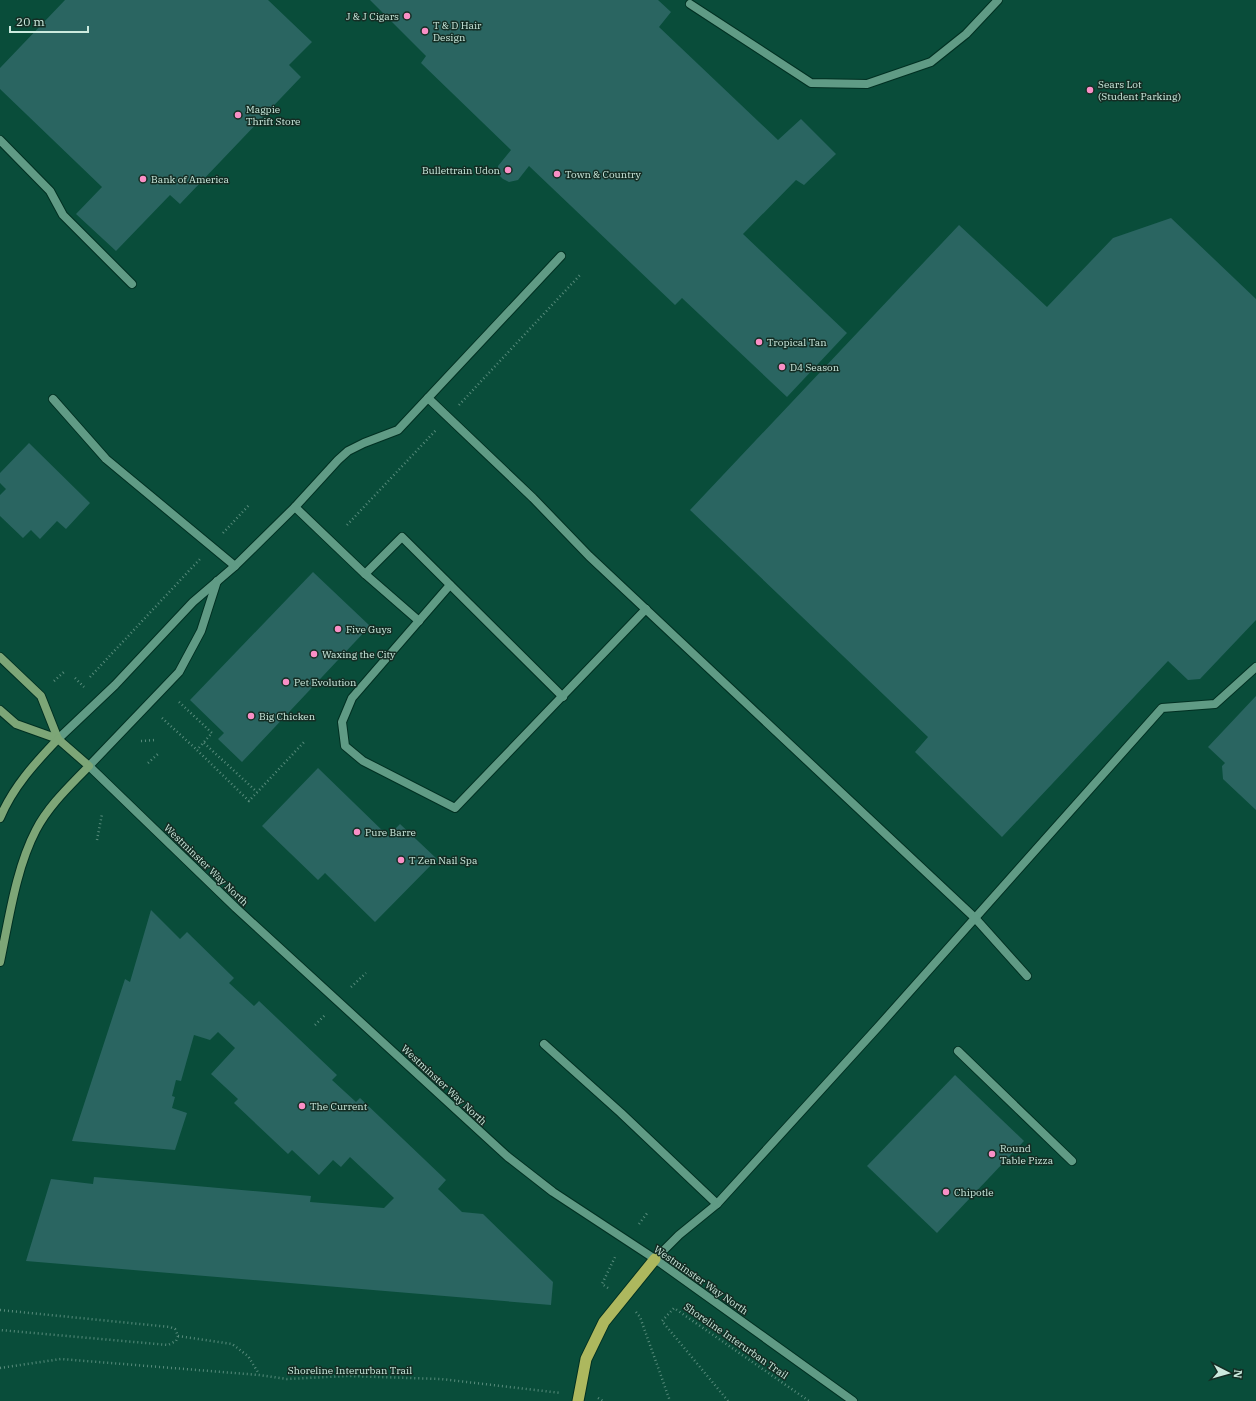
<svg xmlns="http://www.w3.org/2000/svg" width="1256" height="1401" viewBox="0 0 1256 1401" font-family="'IBM Plex Serif',serif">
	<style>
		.building { fill: #2a6561 }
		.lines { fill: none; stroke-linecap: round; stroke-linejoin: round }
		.service-casing { stroke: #003022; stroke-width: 10 }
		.tertiary-casing { stroke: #003022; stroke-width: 10 }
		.secondary-casing { stroke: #003022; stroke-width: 10 }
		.trunk-casing { stroke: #003022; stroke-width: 13 }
		.path { stroke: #588c7c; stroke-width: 2.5; stroke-dasharray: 1 3; stroke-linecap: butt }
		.service { stroke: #609b85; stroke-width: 8 }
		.tertiary { stroke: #609b85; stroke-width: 8 }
		.secondary { stroke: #7da677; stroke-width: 8 }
		.trunk { stroke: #adb85e; stroke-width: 11 }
		.poi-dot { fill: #fa8fc6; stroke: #142d24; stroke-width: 1.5 }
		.labels { text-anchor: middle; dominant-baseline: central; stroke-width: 3; stroke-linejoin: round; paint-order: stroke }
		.poi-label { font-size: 10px; fill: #cceade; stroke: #142d24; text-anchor: start }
		.street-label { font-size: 10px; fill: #cceade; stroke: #142d24 }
	</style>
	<rect width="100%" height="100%" fill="#094d3a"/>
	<!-- building -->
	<g class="building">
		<polygon points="65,0 268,0 312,42 289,65 301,77 180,204 170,195 116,251 76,214 102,187 0,89 0,68"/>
		<polygon points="370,0 658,0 671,12 659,27 778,140 801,119 836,154 804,185 796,180 743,234 847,333 787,397 682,298 675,305 529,166 518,180 509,182 503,179 498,174 498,166 511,150 421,63 426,56"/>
		<polygon points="1171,218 1256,299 1256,620 1200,679 1188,680 1168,661 1002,837 915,752 928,737 690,510 959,225 1047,307 1113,238"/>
		<polygon points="29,443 90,503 66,529 57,521 40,539 31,530 23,538 0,516 0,495 6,489 0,483 0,473"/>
		<polygon points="313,572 370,626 242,762 218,739 224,733 190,700"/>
		<polygon points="1256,696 1256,810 1223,779 1222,766 1225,763 1208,747"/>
		<polygon points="318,768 388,836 400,824 437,859 375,922 325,873 318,880 262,826"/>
		<polygon points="151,910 180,939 187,932 234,978 229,983 254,1006 259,1001 337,1075 332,1080 356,1102 360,1098 446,1180 438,1189 462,1212 483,1214 553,1282 551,1305 26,1261 51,1179 93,1184 94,1177 311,1196 310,1202 384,1208 394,1198 350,1157 341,1167 333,1160 319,1175 292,1150 288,1154 234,1103 238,1099 211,1074 235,1048 218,1032 210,1040 194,1035 181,1081 176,1080 172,1096 175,1097 172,1108 187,1113 175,1150 72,1141 125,979 130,982"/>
		<polygon points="955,1075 1024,1141 937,1233 867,1166"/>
	</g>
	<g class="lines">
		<defs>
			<g id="service">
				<polyline points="690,4 811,83 867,84 931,62 966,34 998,0"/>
				<polyline points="0,140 50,191 63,215 132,284"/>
				<polyline points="428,398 533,498 589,556 975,918 1027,976"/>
				<polyline points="53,399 106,459 235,566"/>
				<polyline points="295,507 365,574 402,537 563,697"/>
				<polyline points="365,574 419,621"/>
				<polyline points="450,585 352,698 342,722 345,746 363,761 455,808 646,609"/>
				<polyline points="58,739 115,685 193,602 235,566 295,507 338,460 348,451 364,443 398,430 561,256"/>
				<polyline points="89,766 179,672 201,631 217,581"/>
				<polyline points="544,1044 621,1113 717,1204"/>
				<polyline points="958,1051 1072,1161"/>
				<polyline points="655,1259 679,1235 717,1204 879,1026 1162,708 1215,704 1256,667"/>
			</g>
			<polyline id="tertiary" points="89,766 236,908 508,1157 553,1192 655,1259 853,1401"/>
			<g id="secondary">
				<polyline points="0,657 41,696 58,739"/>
				<path d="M0,710L16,724L58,739L89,766C70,786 49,805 36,830C16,868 9,919 0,962"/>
				<path d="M0,818C13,787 35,763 58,739"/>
			</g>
			<polyline id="trunk" points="578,1401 586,1359 604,1322 655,1259"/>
		</defs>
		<!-- service casing -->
		<use href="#service" class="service-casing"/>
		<!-- tertiary casing -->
		<use href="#tertiary" class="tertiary-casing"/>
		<!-- secondary casing -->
		<use href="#secondary" class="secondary-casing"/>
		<!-- trunk casing -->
		<use href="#trunk" class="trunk-casing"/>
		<!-- path -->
		<g class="path">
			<polyline points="459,405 580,275"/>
			<polyline points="347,525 437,429"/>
			<polyline points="223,533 250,504"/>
			<polyline points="90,677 200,559"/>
			<polyline points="75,678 84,687"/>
			<polyline points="54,681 64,672"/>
			<polyline points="179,702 212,733 197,750 249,801 305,741"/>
			<polyline points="162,718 197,750"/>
			<polyline points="141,741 155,740"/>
			<polyline points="204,743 257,792"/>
			<polyline points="148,763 158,754"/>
			<polyline points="97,840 102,814"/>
			<polyline points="351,987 366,973"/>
			<polyline points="315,1025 326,1014"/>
			<polyline points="639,1224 648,1212"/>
			<polyline points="608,1288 602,1284 616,1255"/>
			<polyline points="0,1310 170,1327 175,1329 178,1336 176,1341 168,1345 0,1330"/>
			<polyline points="636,1312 640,1317 670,1401"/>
			<polyline points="178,1336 232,1344 248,1356 259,1374"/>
			<polyline points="0,1368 61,1359 259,1375 287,1379 348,1376 441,1379 561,1393"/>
			<polyline points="598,1398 603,1401"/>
			<polyline points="728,1401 662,1321 674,1308 809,1401"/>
		</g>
		<!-- service -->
		<use href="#service" class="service"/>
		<!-- tertiary -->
		<use href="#tertiary" class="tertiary"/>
		<!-- secondary -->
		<use href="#secondary" class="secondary"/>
		<!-- trunk -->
		<use href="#trunk" class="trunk"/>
	</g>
	<!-- markers -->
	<g class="poi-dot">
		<circle cx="407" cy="16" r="4"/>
		<circle cx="425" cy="31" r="4"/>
		<circle cx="1090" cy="90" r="4"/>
		<circle cx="238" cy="115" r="4"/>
		<circle cx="508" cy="170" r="4"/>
		<circle cx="557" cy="174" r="4"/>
		<circle cx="143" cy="179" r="4"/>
		<circle cx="759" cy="342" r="4"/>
		<circle cx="782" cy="367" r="4"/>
		<circle cx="338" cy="629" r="4"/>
		<circle cx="314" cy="654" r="4"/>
		<circle cx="286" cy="682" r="4"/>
		<circle cx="251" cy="716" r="4"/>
		<circle cx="357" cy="832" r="4"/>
		<circle cx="401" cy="860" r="4"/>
		<circle cx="302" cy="1106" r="4"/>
		<circle cx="992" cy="1154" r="4"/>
		<circle cx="946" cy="1192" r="4"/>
	</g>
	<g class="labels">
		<!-- poi labels -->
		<g class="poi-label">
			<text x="399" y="16" text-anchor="end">J &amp; J Cigars</text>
			<text x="433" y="25">T &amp; D Hair<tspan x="433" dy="12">Design</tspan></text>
			<text x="1098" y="84">Sears Lot<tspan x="1098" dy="12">(Student Parking)</tspan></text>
			<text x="246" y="109">Magpie<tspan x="246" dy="12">Thrift Store</tspan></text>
			<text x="500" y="170" text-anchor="end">Bullettrain Udon</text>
			<text x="565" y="174">Town &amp; Country</text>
			<text x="151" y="179">Bank of America</text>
			<text x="767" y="342">Tropical Tan</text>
			<text x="790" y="367">D4 Season</text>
			<text x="346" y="629">Five Guys</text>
			<text x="322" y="654">Waxing the City</text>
			<text x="294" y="682">Pet Evolution</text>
			<text x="259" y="716">Big Chicken</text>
			<text x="365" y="832">Pure Barre</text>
			<text x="409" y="860">T Zen Nail Spa</text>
			<text x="310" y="1106">The Current</text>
			<text x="1000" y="1148">Round<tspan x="1000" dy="12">Table Pizza</tspan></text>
			<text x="954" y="1192">Chipotle</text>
		</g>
		<!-- street labels -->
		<g class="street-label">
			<text transform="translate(206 865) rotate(44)">Westminster Way North</text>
			<text transform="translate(444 1085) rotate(43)">Westminster Way North</text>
			<text transform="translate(701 1280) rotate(35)">Westminster Way North</text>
			<text transform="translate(736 1341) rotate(35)">Shoreline Interurban Trail</text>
			<text x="350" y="1370">Shoreline Interurban Trail</text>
		</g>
	</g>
	<!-- north arrow -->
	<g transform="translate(1228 1373) rotate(96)" stroke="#142d24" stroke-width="3" paint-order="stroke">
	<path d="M0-3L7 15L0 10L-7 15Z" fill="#cceade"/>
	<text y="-6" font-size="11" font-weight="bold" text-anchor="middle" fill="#cceade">N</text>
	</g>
	<!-- scale -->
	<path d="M10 26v6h78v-6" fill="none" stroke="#cceade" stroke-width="2"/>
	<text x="16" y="26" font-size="12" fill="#cceade" stroke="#142d24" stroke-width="3" paint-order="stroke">20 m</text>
</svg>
